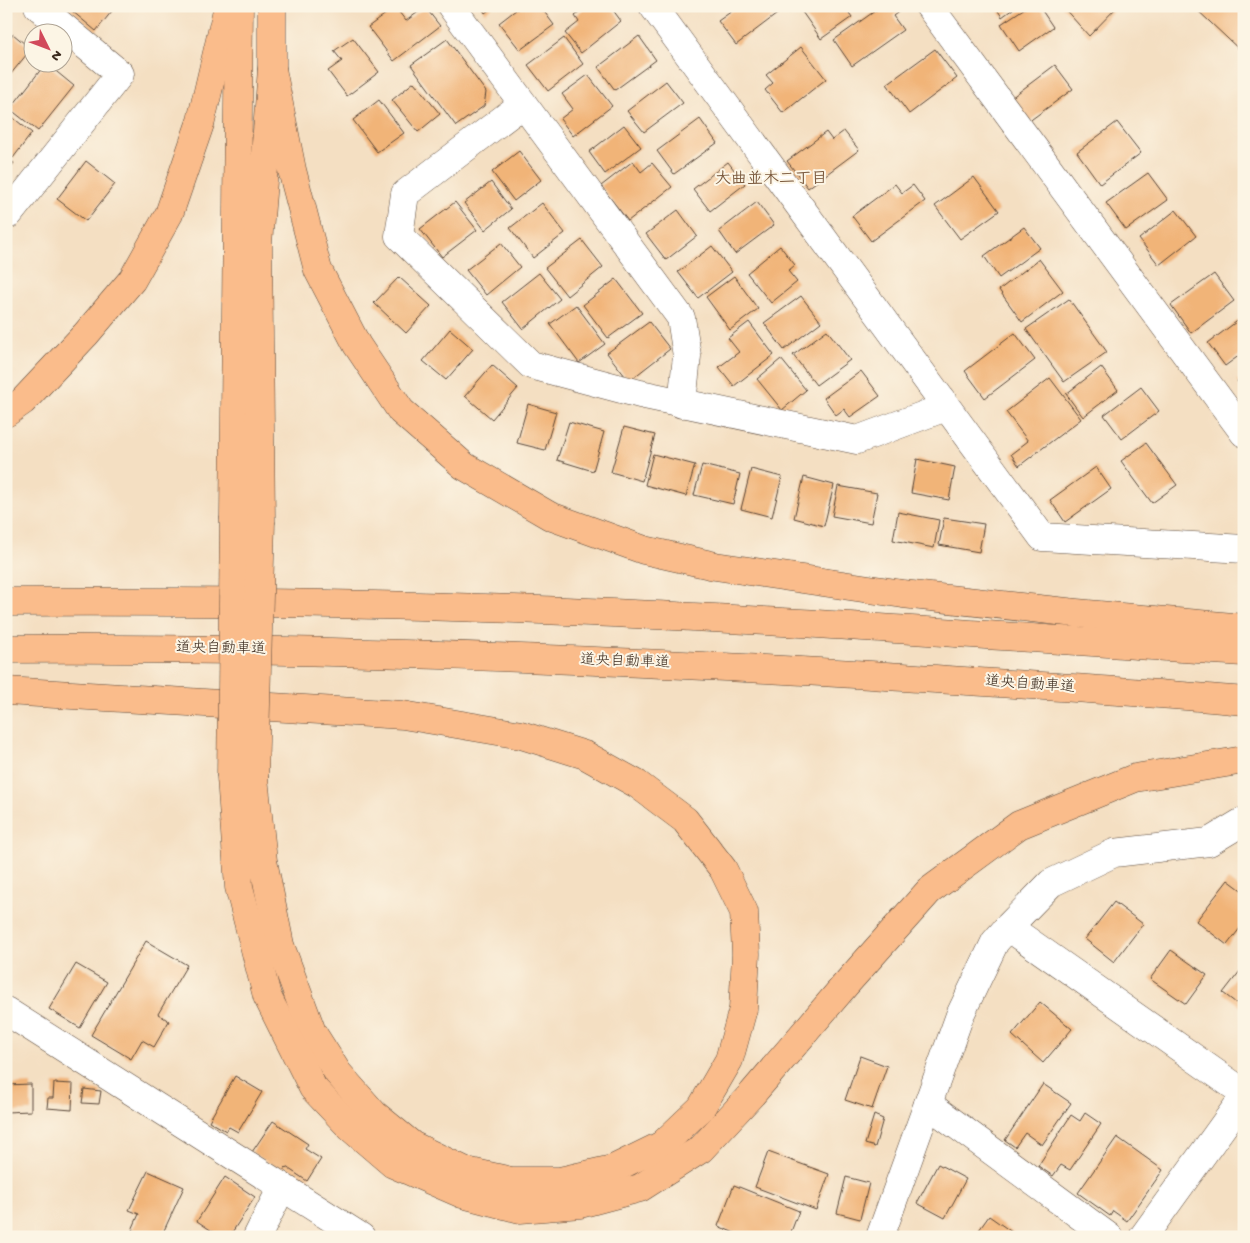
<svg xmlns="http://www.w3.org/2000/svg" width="1250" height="1243" viewBox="0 0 1250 1243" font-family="'Gochi Hand','Klee One',sans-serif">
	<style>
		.building { fill: #f1b478 }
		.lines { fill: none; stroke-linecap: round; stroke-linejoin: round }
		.minor-casing { stroke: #574537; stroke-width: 29 }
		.highway-casing { stroke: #574537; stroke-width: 29 }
		.minor { stroke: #fff; stroke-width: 28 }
		.highway { stroke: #fabc8b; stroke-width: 28 }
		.highway-bridge-casing { stroke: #574537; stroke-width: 29; stroke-linecap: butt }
		.highway-bridge { stroke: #fabc8b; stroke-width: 28 }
		.labels { text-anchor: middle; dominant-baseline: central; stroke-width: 4; stroke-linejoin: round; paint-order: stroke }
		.street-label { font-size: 15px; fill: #3b2a1e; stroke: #fcf5e5 }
		.neighbourhood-label { font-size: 16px; font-weight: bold; fill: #7b5a3e; stroke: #fcf5e5 }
	</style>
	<rect width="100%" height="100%" fill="#fcf5e5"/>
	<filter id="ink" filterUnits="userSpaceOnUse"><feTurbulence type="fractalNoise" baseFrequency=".02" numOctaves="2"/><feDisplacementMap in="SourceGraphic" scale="10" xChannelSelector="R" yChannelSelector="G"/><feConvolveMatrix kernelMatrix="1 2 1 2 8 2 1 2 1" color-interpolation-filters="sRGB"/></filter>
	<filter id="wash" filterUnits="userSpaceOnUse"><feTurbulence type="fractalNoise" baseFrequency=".0096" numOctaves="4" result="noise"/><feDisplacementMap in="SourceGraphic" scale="20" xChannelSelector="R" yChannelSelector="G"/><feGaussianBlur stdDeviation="1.12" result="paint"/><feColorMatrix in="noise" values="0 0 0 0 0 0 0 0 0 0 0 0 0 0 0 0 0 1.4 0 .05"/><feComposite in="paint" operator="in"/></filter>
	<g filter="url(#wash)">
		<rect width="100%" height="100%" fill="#f4dfc2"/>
		<g id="blocks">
			<!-- building -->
			<g class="building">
				<polygon points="66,6 116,6 96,31"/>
				<polygon points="481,6 494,6 485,13"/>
				<polygon points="521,6 540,6 554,25 520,50 499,23"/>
				<polygon points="587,6 610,6 621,21 581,53 565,33 579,22 575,16"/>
				<polygon points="739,6 778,6 781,11 736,45 718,21"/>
				<polygon points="784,6 798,6 789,13"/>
				<polygon points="805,6 844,6 852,17 821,39 800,9"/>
				<polygon points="882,6 898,6 901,10 893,16 903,30 852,66 834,40"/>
				<polygon points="995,6 1017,6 1002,17"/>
				<polygon points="1028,6 1039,6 1053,27 1019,51 1001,24"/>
				<polygon points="1062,6 1118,6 1089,36"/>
				<polygon points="1193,6 1244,6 1244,54"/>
				<polygon points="395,7 406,21 425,7 440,26 394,61 368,27"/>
				<polygon points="13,34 31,49 6,80 6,43"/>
				<polygon points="639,36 656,60 615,90 598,67"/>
				<polygon points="353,38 379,72 347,96 328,71 342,61 334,51"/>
				<polygon points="564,38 583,64 548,91 528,65"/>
				<polygon points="447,39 486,92 484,106 456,126 411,65"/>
				<polygon points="801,47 826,79 783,113 765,90 773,83 766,75"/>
				<polygon points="935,49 957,78 909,114 887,84"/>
				<polygon points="46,63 74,86 38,131 10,109"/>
				<polygon points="1055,65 1073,89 1028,122 1011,98"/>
				<polygon points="588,75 612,106 573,136 560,119 573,109 562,94"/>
				<polygon points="666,81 683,103 644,132 627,111"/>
				<polygon points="414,82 440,114 418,132 392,100"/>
				<polygon points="379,100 404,133 377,152 353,120"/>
				<polygon points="6,112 32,133 13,158 6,153"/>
				<polygon points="700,119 717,143 674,174 657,151"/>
				<polygon points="1117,122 1141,153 1100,184 1077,152"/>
				<polygon points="624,125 641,147 605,174 589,152"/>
				<polygon points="844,131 859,150 808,188 787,161 826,132 832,140"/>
				<polygon points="519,151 541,180 514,201 492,172"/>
				<polygon points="6,157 14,163 6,173"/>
				<polygon points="86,161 115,184 86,221 57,199"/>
				<polygon points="633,161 641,172 652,163 672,187 628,221 601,186"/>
				<polygon points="728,162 745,184 710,211 693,189"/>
				<polygon points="1148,173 1168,200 1126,230 1106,203"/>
				<polygon points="974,177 999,211 960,239 935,206"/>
				<polygon points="491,182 511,209 485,230 464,203"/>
				<polygon points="895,184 902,193 913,185 925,201 871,241 852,216"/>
				<polygon points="455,202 477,230 442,257 420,229"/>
				<polygon points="757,202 774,225 735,254 719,231"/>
				<polygon points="542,203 565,233 533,258 510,228"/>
				<polygon points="678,210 697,236 666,260 646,234"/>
				<polygon points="1176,210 1196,236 1159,265 1139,239"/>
				<polygon points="1024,227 1040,248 999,278 984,256"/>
				<polygon points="582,240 603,267 567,296 545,268"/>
				<polygon points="501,243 520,267 486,295 466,270"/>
				<polygon points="712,246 732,272 698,298 678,272"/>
				<polygon points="780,246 795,265 788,271 797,282 771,303 747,273"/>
				<polygon points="1039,259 1063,291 1022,322 999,290"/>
				<polygon points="539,273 560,299 523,329 502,302"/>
				<polygon points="1214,274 1234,301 1191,333 1171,305"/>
				<polygon points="734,276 758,309 730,330 706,297"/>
				<polygon points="399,277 431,306 406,333 374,303"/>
				<polygon points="616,279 642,313 608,338 583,305"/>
				<polygon points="801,296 821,322 784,350 764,323"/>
				<polygon points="1069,299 1107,352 1064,382 1026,329"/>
				<polygon points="576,305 605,344 579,363 550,324"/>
				<polygon points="1244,316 1244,352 1225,366 1208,343"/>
				<polygon points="649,322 670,349 629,381 607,353"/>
				<polygon points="749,322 774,355 734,386 719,367 739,352 728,338"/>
				<polygon points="450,329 473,349 446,380 423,361"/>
				<polygon points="827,330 850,360 816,385 793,355"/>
				<polygon points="1015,333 1035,360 985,398 965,371"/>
				<polygon points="781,359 806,390 782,410 757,379"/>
				<polygon points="492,365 518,388 492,419 465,396"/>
				<polygon points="1101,367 1118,390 1083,417 1066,394"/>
				<polygon points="861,371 880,396 850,417 844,409 836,415 824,398"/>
				<polygon points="1244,376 1244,391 1237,381"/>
				<polygon points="1050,378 1081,419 1019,466 1011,454 1028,441 1006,412"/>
				<polygon points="1141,387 1159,411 1122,439 1104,415"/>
				<polygon points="528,404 556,412 545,450 517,443"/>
				<polygon points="569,422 604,432 593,471 557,460"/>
				<polygon points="624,427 655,435 642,481 611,472"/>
				<polygon points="1146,443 1177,485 1152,503 1121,461"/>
				<polygon points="653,454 695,465 686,496 645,485"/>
				<polygon points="917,459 955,467 949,500 911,493"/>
				<polygon points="702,465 740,474 733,504 694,495"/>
				<polygon points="1096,467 1111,489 1065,522 1050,500"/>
				<polygon points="751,469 782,477 772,517 741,509"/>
				<polygon points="804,477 834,485 824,526 794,518"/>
				<polygon points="838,486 877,493 871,523 832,516"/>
				<polygon points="898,512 939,520 934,548 893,540"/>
				<polygon points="944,518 984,524 979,552 939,545"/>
				<polygon points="1228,880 1244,892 1244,923 1227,945 1196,921"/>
				<polygon points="1114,902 1143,924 1114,962 1085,939"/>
				<polygon points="146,941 187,965 158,1014 169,1021 154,1047 142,1040 131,1059 91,1035"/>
				<polygon points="1171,950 1207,975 1186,1004 1150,979"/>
				<polygon points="76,964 107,982 80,1028 49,1009"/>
				<polygon points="1244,966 1244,1009 1223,993"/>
				<polygon points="1040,1002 1072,1029 1043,1063 1012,1035"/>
				<polygon points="860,1056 887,1066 872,1109 845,1100"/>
				<polygon points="235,1076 262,1092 238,1132 229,1127 226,1131 209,1121"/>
				<polygon points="54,1083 73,1084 72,1110 47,1108 48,1098 53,1098"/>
				<polygon points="31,1084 31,1111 6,1112 6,1085"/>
				<polygon points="1043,1084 1071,1103 1042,1145 1025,1133 1015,1147 1005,1140"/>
				<polygon points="84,1089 101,1091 99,1104 82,1103"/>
				<polygon points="1085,1113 1101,1124 1070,1170 1061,1165 1053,1176 1038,1166 1071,1115 1080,1121"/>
				<polygon points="874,1115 883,1119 875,1147 865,1144"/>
				<polygon points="273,1121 308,1144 305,1149 321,1159 307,1181 286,1167 282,1172 252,1152"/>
				<polygon points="1117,1137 1163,1170 1127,1221 1113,1211 1110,1216 1078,1193"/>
				<polygon points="768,1152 829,1174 816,1210 755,1187"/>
				<polygon points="938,1164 966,1179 945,1218 917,1203"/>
				<polygon points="148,1171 184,1187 161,1237 136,1237 138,1233 132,1230 139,1214 129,1210"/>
				<polygon points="225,1177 255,1197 229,1237 221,1237 197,1221"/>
				<polygon points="846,1177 869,1183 860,1219 837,1213"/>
				<polygon points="734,1185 799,1211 789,1237 744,1237 718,1226"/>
				<polygon points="989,1216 1016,1235 1015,1237 974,1237"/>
				<polygon points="917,1232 925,1237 913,1237"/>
			</g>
		</g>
	</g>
	<g filter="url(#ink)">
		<use href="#blocks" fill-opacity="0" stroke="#574537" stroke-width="1"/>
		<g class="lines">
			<defs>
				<g id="minor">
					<polyline points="451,6 681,318 687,356 682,404"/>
					<polyline points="653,6 1042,537 1244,549"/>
					<polyline points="929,6 1244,433"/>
					<polyline points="523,104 405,194 399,236 531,365 640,394 857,440 946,407"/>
					<polyline points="6,212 9,214 120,74 38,6"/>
					<polyline points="1008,927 1244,1093"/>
					<polyline points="6,1011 361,1237"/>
					<polyline points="928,1104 1109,1237"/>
					<polyline points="257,1237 282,1187"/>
					<polyline points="880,1237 960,1015 995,942 1008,927 1051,883 1114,853 1209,842 1244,821"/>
					<polyline points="1143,1237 1244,1097"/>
				</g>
				<g id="highway">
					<polyline points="272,69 292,170 318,270 357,345 401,411 464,466 550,516 644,550 715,566 903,594 1076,613 1244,628"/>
					<polyline points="6,413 23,401 86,334 132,280 169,214 201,121 228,6"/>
					<polyline points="234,517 239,6"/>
					<polyline points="261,521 258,243 272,69 272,6"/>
					<path d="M6,602C193,601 380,603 566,611C792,620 1018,638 1244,652"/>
					<path d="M6,649C295,647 583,658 871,675C995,683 1120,690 1244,701"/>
					<polyline points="6,691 403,715 521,735 585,755 637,784 685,820 723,869 744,912 746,954 743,1009 729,1060 701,1108 662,1145 613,1169 560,1181 511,1181 466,1171 412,1145 374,1114 338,1073 312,1032 280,945 263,861 254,778"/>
					<polyline points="231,777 239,887 267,996 313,1088 351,1128 393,1164 462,1194 520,1209 580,1204 640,1188 701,1149 752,1094 846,984 929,891 1019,825 1135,778 1244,760"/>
				</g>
			</defs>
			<!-- minor casing -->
			<use href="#minor" class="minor-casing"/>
			<!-- highway casing -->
			<use href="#highway" class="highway-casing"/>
			<!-- minor -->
			<use href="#minor" class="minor"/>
			<!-- highway -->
			<use href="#highway" class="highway"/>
			<defs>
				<g id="highway-bridge">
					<polyline points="231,777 234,517"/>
					<polyline points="254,778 261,521"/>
				</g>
			</defs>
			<!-- highway-bridge casing -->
			<use href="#highway-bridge" class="highway-bridge-casing"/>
			<!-- highway-bridge -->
			<use href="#highway-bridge" class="highway-bridge"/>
		</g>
	</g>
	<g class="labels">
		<!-- street labels -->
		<g class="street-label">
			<text transform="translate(221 649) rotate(1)">道央自動車道</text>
			<text transform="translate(625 662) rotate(2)">道央自動車道</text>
			<text transform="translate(1030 685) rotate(4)">道央自動車道</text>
		</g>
		<!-- neighbourhood labels -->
		<g class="neighbourhood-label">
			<text x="771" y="180">大曲並木二丁目</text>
		</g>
	</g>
	<!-- margin -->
	<rect width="1250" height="1243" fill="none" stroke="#fcf5e5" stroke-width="25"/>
	<!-- north arrow -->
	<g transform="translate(48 48) rotate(132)"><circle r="24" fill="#fcf5e5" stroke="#afa495"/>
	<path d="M0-4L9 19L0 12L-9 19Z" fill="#d1495b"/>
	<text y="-8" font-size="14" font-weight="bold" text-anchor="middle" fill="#3b2a1e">N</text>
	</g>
</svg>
